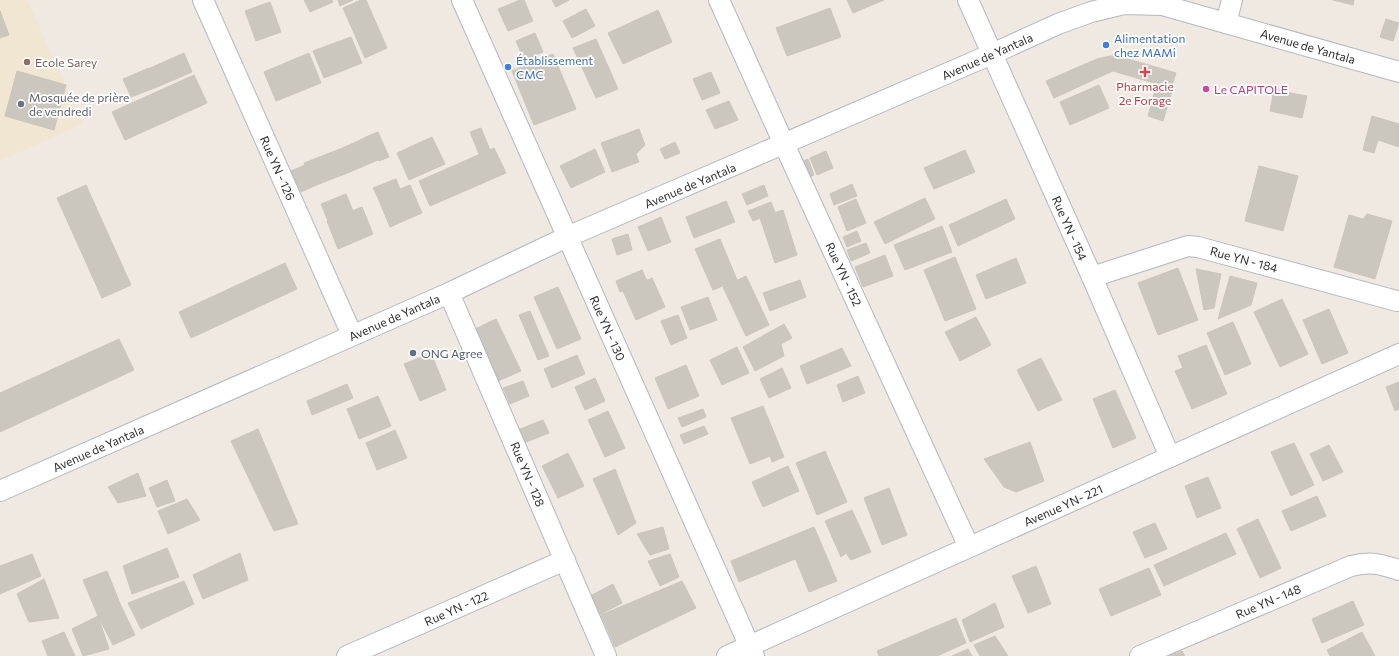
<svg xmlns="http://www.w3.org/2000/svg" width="1399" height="656" viewBox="0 0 1399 656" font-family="Commissioner,sans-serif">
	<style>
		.education { fill: #f0e6d1 }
		.building { fill: #cbc7bf; stroke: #cbc5ba }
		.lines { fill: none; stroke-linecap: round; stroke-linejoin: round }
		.minor-casing { stroke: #b4b7c1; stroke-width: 22 }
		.minor { stroke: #fff; stroke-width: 20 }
		.shop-dot { fill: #3f7fe0; stroke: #fff; stroke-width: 1.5 }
		.education-dot { fill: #8d6e63; stroke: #fff; stroke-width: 1.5 }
		.health-dot { fill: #e0444e; stroke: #fff; stroke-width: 1.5 }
		.hotel-dot { fill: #d1479c; stroke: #fff; stroke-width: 1.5 }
		.worship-dot { fill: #6b7280; stroke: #fff; stroke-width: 1.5 }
		.service-dot { fill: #5c6f8a; stroke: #fff; stroke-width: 1.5 }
		.labels { text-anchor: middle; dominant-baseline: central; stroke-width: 3.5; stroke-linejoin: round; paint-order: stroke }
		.shop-label { font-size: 12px; fill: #366cbe; stroke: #fff; text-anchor: start }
		.street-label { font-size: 12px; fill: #2e2e2e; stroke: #fff }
		.education-label { font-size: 12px; fill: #785e54; stroke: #fff; text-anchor: start }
		.health-label { font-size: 12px; fill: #be3a42; stroke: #fff }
		.hotel-label { font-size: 12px; fill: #b23c85; stroke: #fff; text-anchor: start }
		.worship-label { font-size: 12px; fill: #5b616d; stroke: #fff; text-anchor: start }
		.service-label { font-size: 12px; fill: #4e5e75; stroke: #fff; text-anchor: start }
	</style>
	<rect width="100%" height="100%" fill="#efe9e1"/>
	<!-- education -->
	<polygon class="education" points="0,0 27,0 83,124 0,161"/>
	<!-- building -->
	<g class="building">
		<polygon points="304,0 332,0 333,2 310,12"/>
		<polygon points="338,0 353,0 340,6"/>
		<polygon points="361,0 366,0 387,48 365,58 343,8"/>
		<polygon points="520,0 524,0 533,21 508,31 498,9"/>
		<polygon points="552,0 569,0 556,7"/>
		<polygon points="847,0 884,0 853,13"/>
		<polygon points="1333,0 1354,0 1353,5"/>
		<polygon points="270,2 281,32 256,41 245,11"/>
		<polygon points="830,8 841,37 787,56 776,28"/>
		<polygon points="586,9 595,26 572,38 563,21"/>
		<polygon points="658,10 672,42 623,64 608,33"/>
		<polygon points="0,11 9,35 0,38"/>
		<polygon points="1386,19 1399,23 1393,41 1380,37"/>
		<polygon points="535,33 543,52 524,60 516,41"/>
		<polygon points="351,37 362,63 324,78 313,51"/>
		<polygon points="596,39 618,89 596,98 573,48"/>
		<polygon points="184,53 192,72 157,87 148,69"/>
		<polygon points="309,53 321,83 276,101 264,72"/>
		<polygon points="553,54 576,109 534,125 512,71"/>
		<polygon points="1110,56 1118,56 1113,71 1104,75 1097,59"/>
		<polygon points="1118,56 1176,73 1171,88 1113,71"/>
		<polygon points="1097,59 1104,75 1054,98 1046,81"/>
		<polygon points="149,68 157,87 131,97 123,79"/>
		<polygon points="17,71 66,85 54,130 5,116"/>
		<polygon points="711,72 720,93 702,100 693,79"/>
		<polygon points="194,75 207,103 125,140 112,112"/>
		<polygon points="1099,85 1109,108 1070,125 1060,102"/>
		<polygon points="1156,87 1172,91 1163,121 1148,116"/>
		<polygon points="1274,90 1307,96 1302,118 1270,111"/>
		<polygon points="729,101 738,120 715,129 706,110"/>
		<polygon points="1372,116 1399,124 1399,147 1378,140 1374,153 1363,150"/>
		<polygon points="481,128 490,150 479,154 470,132"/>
		<polygon points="639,129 645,145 636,154 639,162 612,172 601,143"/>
		<polygon points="378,132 389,157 379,161 368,136"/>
		<polygon points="368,136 378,160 366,165 356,142"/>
		<polygon points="432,137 445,164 409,180 397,153"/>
		<polygon points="356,142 366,165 350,172 340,149"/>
		<polygon points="675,142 680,153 665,159 660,149"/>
		<polygon points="494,148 506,173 430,206 419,181"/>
		<polygon points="340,149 350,172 314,186 304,163"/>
		<polygon points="595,149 605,172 571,188 560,166"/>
		<polygon points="965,150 975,172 934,189 924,168"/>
		<polygon points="826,151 833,168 817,175 810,158"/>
		<polygon points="808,159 814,175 807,178 801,162"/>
		<polygon points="305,165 314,186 301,192 291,171"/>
		<polygon points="1259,166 1298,176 1283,231 1245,221"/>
		<polygon points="396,179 400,189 378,198 373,188"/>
		<polygon points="852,184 857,196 834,205 830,194"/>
		<polygon points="86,185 131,285 102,298 57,198"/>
		<polygon points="410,185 422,213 390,227 378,198"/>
		<polygon points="764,185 768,196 747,205 742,194"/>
		<polygon points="346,194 353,211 328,221 321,204"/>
		<polygon points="925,198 935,219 885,244 874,222"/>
		<polygon points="856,199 866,223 847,231 838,207"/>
		<polygon points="1006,199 1015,219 958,246 949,225"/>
		<polygon points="726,201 735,222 694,238 686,217"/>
		<polygon points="771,202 775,212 753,221 748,211"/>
		<polygon points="362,207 373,234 338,249 327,221"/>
		<polygon points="783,210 797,255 775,263 760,218"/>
		<polygon points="1367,214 1392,221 1375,279 1334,267 1349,215 1363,219"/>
		<polygon points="661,217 671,242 648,251 638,227"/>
		<polygon points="942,226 952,252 905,270 894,245"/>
		<polygon points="857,231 861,241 847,247 843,237"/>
		<polygon points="628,234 632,250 617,255 612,239"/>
		<polygon points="720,239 737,280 713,290 695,249"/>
		<polygon points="866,243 870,253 851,261 847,250"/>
		<polygon points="885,255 893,276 863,287 855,267"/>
		<polygon points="955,257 976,309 945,321 924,270"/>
		<polygon points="1016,258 1026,283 986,299 976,275"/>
		<polygon points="285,263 297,289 191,338 179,312"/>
		<polygon points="1178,268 1198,320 1158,335 1138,283"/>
		<polygon points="1196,269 1221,274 1214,308 1204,310"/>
		<polygon points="642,270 647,281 620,292 616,281"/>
		<polygon points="746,276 769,325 746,336 723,287"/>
		<polygon points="1230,276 1257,283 1251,305 1218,319"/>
		<polygon points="652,278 665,307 636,320 623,291"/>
		<polygon points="800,280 806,297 770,311 763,293"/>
		<polygon points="558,287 581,339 557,349 534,297"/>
		<polygon points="708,297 717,320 690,330 681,307"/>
		<polygon points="1282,299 1308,354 1280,367 1254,312"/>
		<polygon points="1329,309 1348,353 1322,364 1303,320"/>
		<polygon points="530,311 549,356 538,360 519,315"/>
		<polygon points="678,315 687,338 671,345 661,321"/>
		<polygon points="976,317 991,345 960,361 945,332"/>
		<polygon points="496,319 521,371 498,381 473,330"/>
		<polygon points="1233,322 1251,364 1225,375 1207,333"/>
		<polygon points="784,324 792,338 781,344 784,356 755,371 743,347"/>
		<polygon points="119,339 134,370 0,432 0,393"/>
		<polygon points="1206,345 1227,394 1192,409 1175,371 1183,368 1178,356"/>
		<polygon points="737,347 749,373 722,385 710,360"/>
		<polygon points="842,348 851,366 807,384 800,366"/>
		<polygon points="431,353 446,390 420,401 404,364"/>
		<polygon points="577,355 585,374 552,388 544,369"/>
		<polygon points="1041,358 1062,400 1038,411 1017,370"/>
		<polygon points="686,365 699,396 668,409 655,378"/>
		<polygon points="782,368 791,388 769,398 760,379"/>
		<polygon points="858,376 865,393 843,402 837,385"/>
		<polygon points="595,378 605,401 585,410 575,387"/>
		<polygon points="523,381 529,396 510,404 503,388"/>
		<polygon points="1399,382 1399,409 1395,411 1386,387"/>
		<polygon points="347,384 353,398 312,415 307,401"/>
		<polygon points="1115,390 1136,438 1113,448 1093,399"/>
		<polygon points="378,396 391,426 359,439 347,409"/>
		<polygon points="763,406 784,457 772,462 770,456 750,464 731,418"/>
		<polygon points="703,409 706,417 682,427 678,418"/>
		<polygon points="608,411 625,448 605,457 588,420"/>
		<polygon points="543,420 549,433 516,446 510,433"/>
		<polygon points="704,426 708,434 684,444 680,435"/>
		<polygon points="258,429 298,524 274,531 231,441"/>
		<polygon points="395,430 407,458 377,470 366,443"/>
		<polygon points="1030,442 1044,481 1016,492 1004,487 984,459"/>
		<polygon points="1294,443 1314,485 1291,496 1271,452"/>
		<polygon points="1329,445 1343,472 1323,481 1310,454"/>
		<polygon points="825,451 847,502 817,515 796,463"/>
		<polygon points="568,453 584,486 558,498 542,466"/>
		<polygon points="788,466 799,491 763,507 752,482"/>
		<polygon points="615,469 636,523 618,535 593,479"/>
		<polygon points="138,473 146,496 118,503 108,487"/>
		<polygon points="1208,477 1221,508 1197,518 1185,486"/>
		<polygon points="167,480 175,501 157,507 149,488"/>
		<polygon points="889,488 907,535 882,545 864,498"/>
		<polygon points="1317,496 1326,516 1291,531 1282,511"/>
		<polygon points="187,499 200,520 168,534 158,511"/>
		<polygon points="852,510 871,552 851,560 846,553 841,557 825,521"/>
		<polygon points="1258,519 1281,568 1260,578 1237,529"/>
		<polygon points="1155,523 1167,549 1145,558 1133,532"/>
		<polygon points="663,527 669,549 650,555 637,534"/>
		<polygon points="814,527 837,581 809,592 787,538"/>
		<polygon points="1226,533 1236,554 1164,586 1154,565"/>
		<polygon points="787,538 795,559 739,582 731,561"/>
		<polygon points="167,548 179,577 132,594 123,566"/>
		<polygon points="240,553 248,580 203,599 193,575"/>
		<polygon points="32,554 41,576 0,594 0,566"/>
		<polygon points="670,554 679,577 660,586 648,561"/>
		<polygon points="1036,566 1051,604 1028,613 1012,576"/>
		<polygon points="1149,568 1161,595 1111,616 1099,589"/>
		<polygon points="107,571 121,606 98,616 83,580"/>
		<polygon points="44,579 59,618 29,622 17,594"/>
		<polygon points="184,581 194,604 141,629 128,603"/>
		<polygon points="682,581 696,608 615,647 601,615"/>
		<polygon points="613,584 622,603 597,616 590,596"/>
		<polygon points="1353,601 1364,625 1322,643 1312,619"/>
		<polygon points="995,603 1004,627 970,642 962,620"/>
		<polygon points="121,606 135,635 113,645 98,616"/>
		<polygon points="98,616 109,649 83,656 72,629"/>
		<polygon points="956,618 966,643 937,656 879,656 877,651"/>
		<polygon points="64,632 75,656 48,656 42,641"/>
		<polygon points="1362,632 1375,656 1330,656 1327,650"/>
		<polygon points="995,636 1008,656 980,656 974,645"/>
		<polygon points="968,649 972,656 952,656"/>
		<polygon points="1182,651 1185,656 1169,656"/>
	</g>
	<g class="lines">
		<defs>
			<g id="minor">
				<polyline points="203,0 352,335"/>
				<polyline points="462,0 754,656"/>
				<polyline points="719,0 784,144 969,547"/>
				<polyline points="968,0 1092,277 1170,457"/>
				<polyline points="1226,23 1232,0"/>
				<polyline points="1092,277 1188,246 1198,247 1397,301"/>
				<polyline points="449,293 606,656"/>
				<polyline points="0,491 449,293 567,237 992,54 1058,24 1091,12 1124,4 1162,5 1399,72"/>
				<polyline points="347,656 565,560"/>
				<polyline points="727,656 1399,354"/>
				<path d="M1140,656L1351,566C1371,561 1380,564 1399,570"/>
			</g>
		</defs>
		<!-- minor casing -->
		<use href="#minor" class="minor-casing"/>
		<!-- minor -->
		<use href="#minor" class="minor"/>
	</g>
	<!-- markers -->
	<g class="shop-dot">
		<circle cx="1106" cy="45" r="4"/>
		<circle cx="508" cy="67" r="4"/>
	</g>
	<circle class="education-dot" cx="27" cy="62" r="4"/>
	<path class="health-dot" d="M1143 66h4v4h4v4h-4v4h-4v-4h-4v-4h4z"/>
	<circle class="hotel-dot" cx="1206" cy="89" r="4"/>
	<circle class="worship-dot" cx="21" cy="104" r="4"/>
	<circle class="service-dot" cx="413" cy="353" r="4"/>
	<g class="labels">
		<!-- shop labels -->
		<g class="shop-label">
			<text x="1114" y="38">Alimentation<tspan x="1114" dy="14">chez MAMi</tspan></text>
			<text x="516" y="60">Établissement<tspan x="516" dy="14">CMC</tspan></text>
		</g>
		<!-- street labels -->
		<g class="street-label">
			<text transform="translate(1308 46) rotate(16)">Avenue de Yantala</text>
			<text transform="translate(987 56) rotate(-24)">Avenue de Yantala</text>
			<text transform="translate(278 168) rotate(66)">Rue YN - 126</text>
			<text transform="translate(690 185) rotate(-23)">Avenue de Yantala</text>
			<text transform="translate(1070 228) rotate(66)">Rue YN - 154</text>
			<text transform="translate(1244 259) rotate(15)">Rue YN - 184</text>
			<text transform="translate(844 274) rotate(65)">Rue YN - 152</text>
			<text transform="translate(394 317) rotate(-24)">Avenue de Yantala</text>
			<text transform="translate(608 328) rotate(66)">Rue YN - 130</text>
			<text transform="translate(98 448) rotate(-24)">Avenue de Yantala</text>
			<text transform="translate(528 474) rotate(67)">Rue YN - 128</text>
			<text transform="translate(1063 505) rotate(-24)">Avenue YN- 221</text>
			<text transform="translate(1268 601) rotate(-23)">Rue YN - 148</text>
			<text transform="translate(456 608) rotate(-24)">Rue YN - 122</text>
		</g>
		<!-- education labels -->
		<g class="education-label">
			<text x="35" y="62">Ecole Sarey</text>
		</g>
		<!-- health labels -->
		<g class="health-label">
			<text x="1145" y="86">Pharmacie<tspan x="1145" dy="14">2e Forage</tspan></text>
		</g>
		<!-- hotel labels -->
		<g class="hotel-label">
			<text x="1214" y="89">Le CAPITOLE</text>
		</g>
		<!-- worship labels -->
		<g class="worship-label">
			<text x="29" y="97">Mosquée de prière<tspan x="29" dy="14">de vendredi</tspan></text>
		</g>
		<!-- service labels -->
		<g class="service-label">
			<text x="421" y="353">ONG Agree</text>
		</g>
	</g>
</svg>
